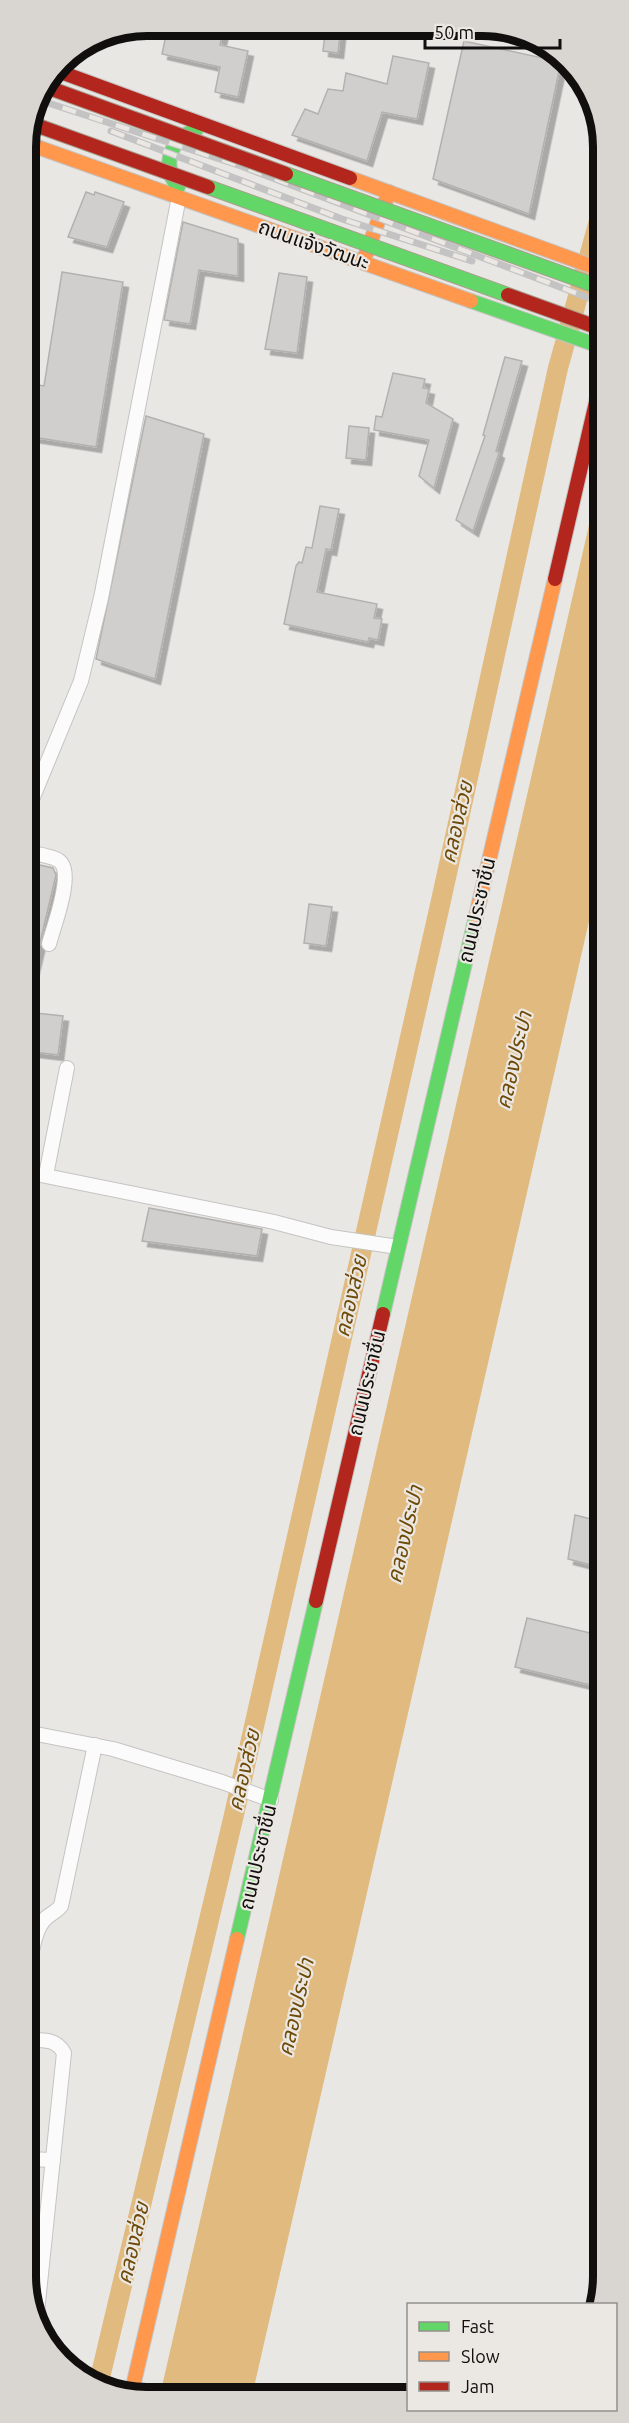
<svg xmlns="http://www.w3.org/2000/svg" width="629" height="2423" viewBox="0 0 629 2423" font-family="Ubuntu,'Noto Sans Thai',sans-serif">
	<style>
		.water { fill: #e1ba7f }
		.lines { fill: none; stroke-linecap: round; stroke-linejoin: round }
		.canal { stroke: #e1ba7f; stroke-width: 20 }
		.building { fill: #d1cfcd; stroke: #b3b1af; stroke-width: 1.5; filter: url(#shadow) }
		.street-casing { stroke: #c5c4c2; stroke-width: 16 }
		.fast-casing { stroke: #c5c4c2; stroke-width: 16 }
		.slow-casing { stroke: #c5c4c2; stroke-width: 16 }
		.jam-casing { stroke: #c5c4c2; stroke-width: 16 }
		.street { stroke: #fcfbfb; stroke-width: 14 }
		.fast { stroke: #63d668; stroke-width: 14 }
		.slow { stroke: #ff974d; stroke-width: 14 }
		.jam { stroke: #b3261e; stroke-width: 14 }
		.rail-casing { stroke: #c4c3c3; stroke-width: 7 }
		.rail { stroke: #ebe7e2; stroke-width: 4.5; stroke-dasharray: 14; stroke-linecap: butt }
		.fast-bridge-casing { stroke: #a99f8f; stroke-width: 16; stroke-linecap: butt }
		.jam-bridge-casing { stroke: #a99f8f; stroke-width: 16; stroke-linecap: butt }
		.fast-bridge { stroke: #63d668; stroke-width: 14 }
		.jam-bridge { stroke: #b3261e; stroke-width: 14 }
		.labels { text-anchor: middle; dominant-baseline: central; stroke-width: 4.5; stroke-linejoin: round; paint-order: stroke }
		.street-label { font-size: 20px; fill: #100f0e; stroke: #ebe7e2 }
		.water-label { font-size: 21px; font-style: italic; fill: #6e4a07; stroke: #ebe7e2 }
		.rim { fill: none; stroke: #100f0e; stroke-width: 8 }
	</style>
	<defs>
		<filter id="shadow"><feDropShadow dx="5.5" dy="5.5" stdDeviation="0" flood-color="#0004"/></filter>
	</defs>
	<rect width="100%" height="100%" fill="#e9e7e4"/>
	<!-- water -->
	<polygon class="water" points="603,464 603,860 252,2396 160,2395"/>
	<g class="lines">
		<!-- canal -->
		<polyline class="canal" points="99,2382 233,1819 440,905 558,368 602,210"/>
	</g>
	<!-- building -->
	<g class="building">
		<polygon points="168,26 224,26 220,45 248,51 238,97 215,92 220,67 162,54"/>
		<polygon points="325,33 340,35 338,53 323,51"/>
		<polygon points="464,41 561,62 529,214 433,179"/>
		<polygon points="393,56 429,63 417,119 382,112 367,161 292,135 305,109 318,114 328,89 343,91 346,73 387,84"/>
		<polygon points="86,192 94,195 95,192 124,202 107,247 68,237"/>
		<polygon points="183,222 238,239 238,276 199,270 190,324 164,320"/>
		<polygon points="62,272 123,282 96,447 26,436 26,383 44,386"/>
		<polygon points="279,273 307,277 297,353 265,349"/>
		<polygon points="505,357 522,361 496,451 499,453 473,531 456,520 485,436 483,435"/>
		<polygon points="393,373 425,379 423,388 429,389 426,403 453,419 434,488 419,476 429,440 374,430 376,416 382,417"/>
		<polygon points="146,416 204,434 155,679 96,659"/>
		<polygon points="349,426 369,428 366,460 346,458"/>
		<polygon points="320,506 339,509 331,550 326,549 317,592 377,604 374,618 382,619 378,640 369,638 368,642 284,624 296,566 299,562 302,563 306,547 312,548"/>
		<polygon points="26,862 53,868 56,875 32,976 26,975"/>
		<polygon points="309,904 332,907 326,946 304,943"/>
		<polygon points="26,1012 63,1016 58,1055 26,1051"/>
		<polygon points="149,1208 262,1229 257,1256 142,1241"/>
		<polygon points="575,1515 603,1522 603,1568 568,1559"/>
		<polygon points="527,1618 603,1636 603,1688 515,1667"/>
	</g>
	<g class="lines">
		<defs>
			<g id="street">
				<polyline points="26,814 81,681 101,598 179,197"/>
				<path d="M26,852C35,854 50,855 58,860C76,870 53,928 49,944"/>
				<polyline points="26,1172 274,1222 331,1237 398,1247"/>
				<polyline points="46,1175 67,1068"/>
				<polyline points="26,1732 113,1749 222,1782 271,1800"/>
				<path d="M29,1963C33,1949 35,1928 46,1918C52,1913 56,1912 61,1906L95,1745"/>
				<path d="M26,2040C42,2040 56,2038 64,2053L37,2312"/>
				<polyline points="27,2159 53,2160"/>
			</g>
			<g id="fast">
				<path d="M178,187C161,165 170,139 196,130"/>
				<polyline points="471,301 602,347"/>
				<polyline points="383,1314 476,916"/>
				<polyline points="237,1939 316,1601"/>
			</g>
			<g id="slow">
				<polyline points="26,143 471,301"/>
				<polyline points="350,178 602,270"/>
				<polyline points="363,262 389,192"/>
				<polyline points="476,916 555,579"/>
				<polyline points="131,2395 237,1939"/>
			</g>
			<g id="jam">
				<polyline points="55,70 350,178"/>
				<polyline points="555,579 603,372"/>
				<polyline points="316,1601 383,1314"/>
			</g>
		</defs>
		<!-- street casing -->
		<use href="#street" class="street-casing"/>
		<!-- fast casing -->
		<use href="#fast" class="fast-casing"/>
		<!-- slow casing -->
		<use href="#slow" class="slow-casing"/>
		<!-- jam casing -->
		<use href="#jam" class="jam-casing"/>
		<!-- street -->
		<use href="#street" class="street"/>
		<!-- fast -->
		<use href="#fast" class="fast"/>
		<!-- slow -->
		<use href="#slow" class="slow"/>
		<!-- jam -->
		<use href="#jam" class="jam"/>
		<defs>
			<g id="rail">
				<polyline points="36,99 241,166 602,303"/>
				<polyline points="111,131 342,219 472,261"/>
			</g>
		</defs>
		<!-- rail casing -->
		<use href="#rail" class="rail-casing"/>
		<!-- rail -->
		<use href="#rail" class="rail"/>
		<defs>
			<g id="fast-bridge">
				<polyline points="286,174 602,288"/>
				<polyline points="208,187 508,295"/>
			</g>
			<g id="jam-bridge">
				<polyline points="44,86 286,174"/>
				<polyline points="30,123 208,187"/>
				<polyline points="508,295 602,329"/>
			</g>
		</defs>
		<!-- fast-bridge casing -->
		<use href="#fast-bridge" class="fast-bridge-casing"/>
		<!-- jam-bridge casing -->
		<use href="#jam-bridge" class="jam-bridge-casing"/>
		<!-- fast-bridge -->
		<use href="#fast-bridge" class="fast-bridge"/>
		<!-- jam-bridge -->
		<use href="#jam-bridge" class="jam-bridge"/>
	</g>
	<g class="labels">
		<!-- street labels -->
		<g class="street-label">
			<text transform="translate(314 244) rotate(19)">ถนนแจ้งวัฒนะ</text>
			<text transform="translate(476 910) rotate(-77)">ถนนประชาชื่น</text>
			<text transform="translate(366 1383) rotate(-77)">ถนนประชาชื่น</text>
			<text transform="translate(257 1857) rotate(-77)">ถนนประชาชื่น</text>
		</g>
		<!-- water labels -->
		<g class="water-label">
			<text transform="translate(456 822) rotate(-77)">คลองส่วย</text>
			<text transform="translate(513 1060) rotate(-77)">คลองประปา</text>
			<text transform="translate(350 1296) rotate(-77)">คลองส่วย</text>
			<text transform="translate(404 1534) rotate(-77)">คลองประปา</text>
			<text transform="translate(243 1770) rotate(-77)">คลองส่วย</text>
			<text transform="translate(295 2007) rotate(-77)">คลองประปา</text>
			<text transform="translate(132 2243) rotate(-77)">คลองส่วย</text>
		</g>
	</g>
	<!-- crop -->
	<path d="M0 0H629V2423H0ZM147 36H482A111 111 0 0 1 593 147V2276A111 111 0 0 1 482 2387H147A111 111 0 0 1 36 2276V147A111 111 0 0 1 147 36Z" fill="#d9d6d1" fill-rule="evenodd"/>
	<path class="rim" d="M147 36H482A111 111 0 0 1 593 147V2276A111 111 0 0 1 482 2387H147A111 111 0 0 1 36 2276V147A111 111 0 0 1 147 36Z"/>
	<!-- legend -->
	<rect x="407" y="2303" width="210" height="108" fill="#ebe7e2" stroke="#93918d" stroke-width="1.5"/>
	<rect x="419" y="2322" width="30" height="9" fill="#63d668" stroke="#93918d" stroke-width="1.5"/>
	<text x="461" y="2333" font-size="18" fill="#100f0e">Fast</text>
	<rect x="419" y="2352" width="30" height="9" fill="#ff974d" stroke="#93918d" stroke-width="1.5"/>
	<text x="461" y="2363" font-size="18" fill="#100f0e">Slow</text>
	<rect x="419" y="2382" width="30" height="9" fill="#b3261e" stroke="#93918d" stroke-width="1.5"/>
	<text x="461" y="2393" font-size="18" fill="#100f0e">Jam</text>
	<!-- scale -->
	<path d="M425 39v9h135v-9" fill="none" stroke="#100f0e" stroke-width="3"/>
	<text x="434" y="39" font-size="18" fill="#100f0e" stroke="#ebe7e2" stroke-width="4.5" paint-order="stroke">50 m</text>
</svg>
